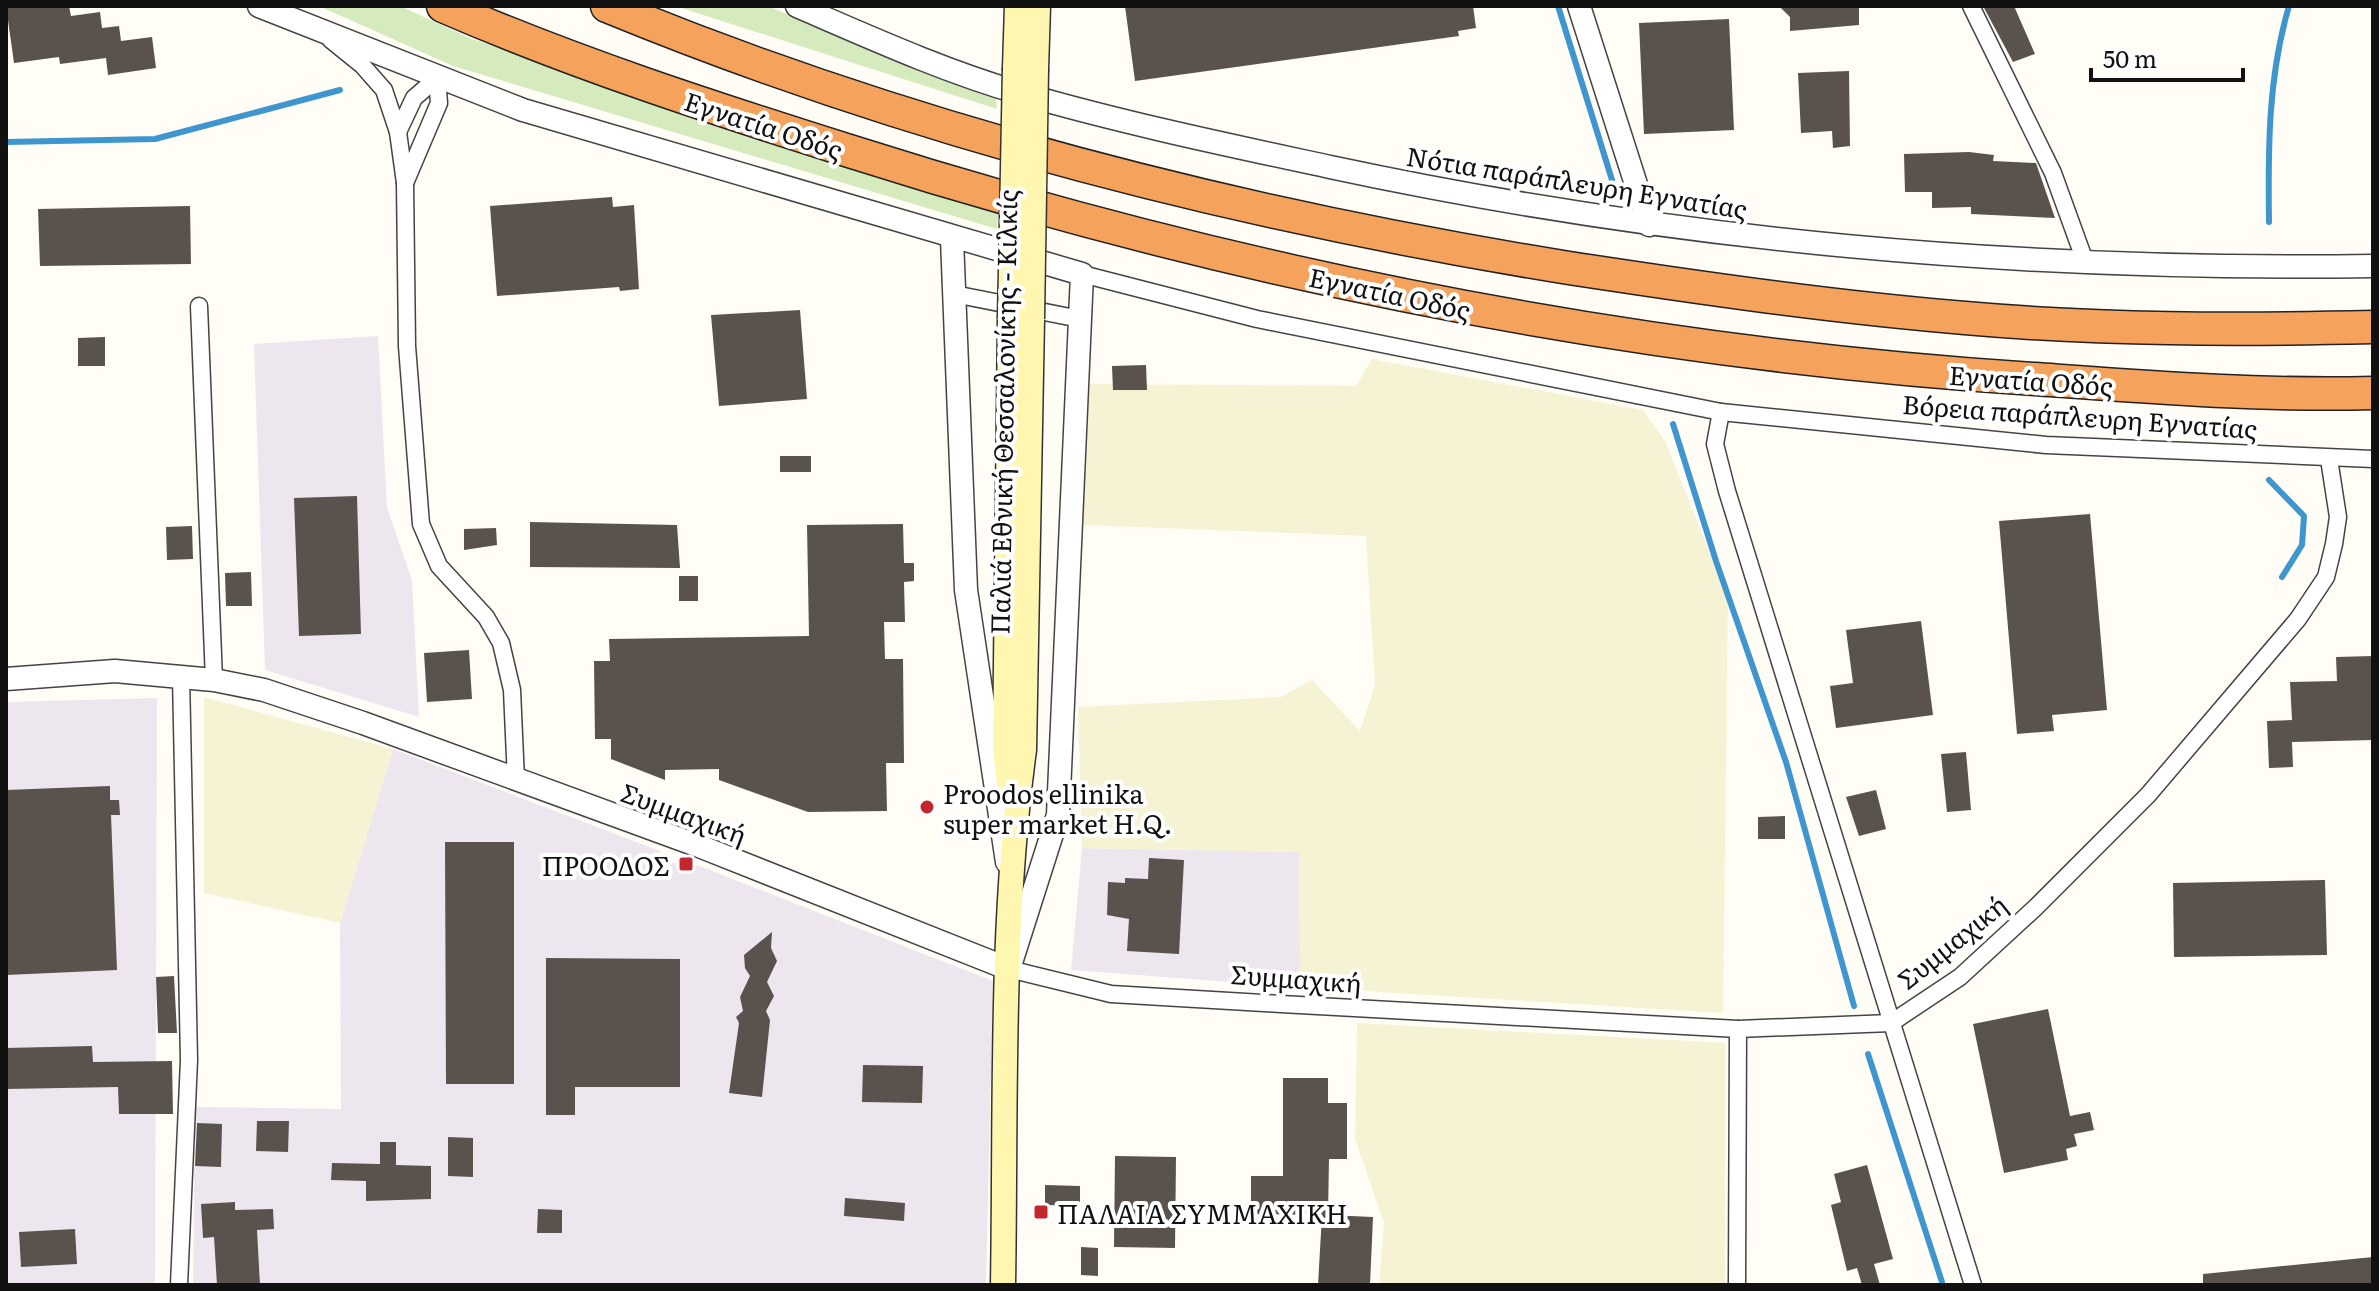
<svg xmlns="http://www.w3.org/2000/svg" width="2379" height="1291" viewBox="0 0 2379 1291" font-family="Literata,serif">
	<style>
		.industrial { fill: #eee6ef }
		.farmland { fill: #f6f3d4 }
		.green { fill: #d5ebbd }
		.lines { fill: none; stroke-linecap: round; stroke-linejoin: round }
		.stream { stroke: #3f96cf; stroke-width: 6 }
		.building { fill: #5a524d }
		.minor-casing { stroke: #444; stroke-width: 19 }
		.tertiary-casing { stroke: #444; stroke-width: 25 }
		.secondary-casing { stroke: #333; stroke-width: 27 }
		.motorway-casing { stroke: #222; stroke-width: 35 }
		.minor { stroke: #fff; stroke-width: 16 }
		.tertiary { stroke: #fff; stroke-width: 22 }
		.secondary { stroke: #fff6b0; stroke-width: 24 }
		.motorway { stroke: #f5a25d; stroke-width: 32 }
		.secondary-bridge-casing { stroke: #333; stroke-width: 27; stroke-linecap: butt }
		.secondary-bridge { stroke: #fff6b0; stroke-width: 24 }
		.poi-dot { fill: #c4262e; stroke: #fff; stroke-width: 3 }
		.labels { text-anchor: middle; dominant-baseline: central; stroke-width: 8; stroke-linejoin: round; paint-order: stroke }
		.street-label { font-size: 26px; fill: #111; stroke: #fff }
		.poi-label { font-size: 26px; fill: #111; stroke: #fff; text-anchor: start }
	</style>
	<rect width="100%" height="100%" fill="#fffdf5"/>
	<!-- industrial -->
	<g class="industrial">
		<polygon points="378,336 387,508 412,580 419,717 265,670 254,344"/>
		<polygon points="157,698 155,1285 6,1285 6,702"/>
		<polygon points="393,749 660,851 663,858 689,870 697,865 993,981 986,1285 193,1285 195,1107 341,1109 340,923"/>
		<polygon points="1082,848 1300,852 1300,987 1071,970"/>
	</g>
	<!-- farmland -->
	<g class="farmland">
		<polygon points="1372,359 1643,410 1665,441 1728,599 1723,1013 1300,987 1299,852 1082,848 1078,707 1281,697 1312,680 1360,731 1375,685 1366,536 1083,525 1088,384 1356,386"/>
		<polygon points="204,697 393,749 340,923 204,893"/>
		<polygon points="1357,1023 1725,1043 1725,1285 1379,1285 1384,1223 1355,1139"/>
	</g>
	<!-- green -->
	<g class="green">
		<polygon points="319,6 400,6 472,39 999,207 997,229 453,66"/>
		<polygon points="675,6 768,6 881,55 995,91 997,109"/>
	</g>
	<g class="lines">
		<!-- stream -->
		<g class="stream">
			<polyline points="1558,6 1612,180"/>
			<polyline points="6,142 155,139 340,90"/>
			<path d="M2269,222C2268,149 2268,77 2289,6"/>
			<polyline points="1673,424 1716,561 1786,762 1854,1006"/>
			<polyline points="2269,480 2304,516 2302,545 2282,577"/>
			<polyline points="1868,1054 1942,1282"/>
		</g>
	</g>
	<!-- building -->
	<g class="building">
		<polygon points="6,6 69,6 71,16 100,12 102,28 119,26 121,41 152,37 156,68 108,75 106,58 60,64 59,57 14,63"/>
		<polygon points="1125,6 1473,6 1476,28 1458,31 1459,36 1135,81"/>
		<polygon points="1779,6 1859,6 1859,25 1790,31 1790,17"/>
		<polygon points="1983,6 2014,6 2035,54 2013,62"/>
		<polygon points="1729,19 1734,130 1644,134 1639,23"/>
		<polygon points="1849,71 1850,146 1833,148 1832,131 1801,133 1798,73"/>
		<polygon points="1969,152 1994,155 1993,161 2036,163 2055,218 1971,214 1971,207 1932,208 1932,192 1905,192 1904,154"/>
		<polygon points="612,197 613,207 634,205 639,289 620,291 619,287 497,296 490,206"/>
		<polygon points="190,206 191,264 40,266 38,209"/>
		<polygon points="800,310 807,399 719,406 711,315"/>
		<polygon points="105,337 105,366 78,366 78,338"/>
		<polygon points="1146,365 1147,390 1113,390 1112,366"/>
		<rect x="780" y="456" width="31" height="16"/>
		<polygon points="357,496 361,634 299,636 294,498"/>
		<polygon points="2090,514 2107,710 2052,715 2054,731 2017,734 1999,521"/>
		<polygon points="530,522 677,525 680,568 530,567"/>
		<polygon points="903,524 904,563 914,563 914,581 904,582 905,622 884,622 885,659 903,659 904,763 886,763 887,811 808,812 719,780 719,769 665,770 665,780 611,759 611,739 595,739 594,661 610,661 609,639 809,636 807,525"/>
		<polygon points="192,526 193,559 167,560 166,527"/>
		<polygon points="496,528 497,545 464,550 464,529"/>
		<polygon points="251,572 252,606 226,606 225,573"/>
		<rect x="679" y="576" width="19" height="25"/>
		<polygon points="1921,621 1933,715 1836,728 1830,686 1853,683 1846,630"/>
		<polygon points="469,650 472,699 427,702 424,653"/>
		<polygon points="2373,656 2373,740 2292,742 2293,767 2269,768 2267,721 2292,720 2290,682 2337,681 2336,657"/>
		<polygon points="1966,752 1971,810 1947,812 1941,754"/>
		<polygon points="110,786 110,800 119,800 120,815 111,815 117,970 6,975 6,790"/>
		<polygon points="1876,790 1886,829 1859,836 1846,797"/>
		<polygon points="1785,816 1785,839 1758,839 1758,817"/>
		<polygon points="445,842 514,842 514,1084 446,1084"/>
		<polygon points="1149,858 1184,860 1179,954 1127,951 1129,919 1107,915 1108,882 1125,883 1125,878 1148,879"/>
		<polygon points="2325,880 2327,955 2174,957 2173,883"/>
		<polygon points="772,932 771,948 777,961 767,982 774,996 766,1011 770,1020 762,1097 729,1093 739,1023 736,1017 743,1011 740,997 750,976 745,968 744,955"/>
		<polygon points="546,958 680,959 680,1087 575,1087 575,1115 546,1115"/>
		<polygon points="174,976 177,1033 158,1033 156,977"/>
		<polygon points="2048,1009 2070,1116 2090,1112 2094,1130 2074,1134 2077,1146 2066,1149 2068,1160 2004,1173 1973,1024"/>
		<polygon points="92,1046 93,1062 172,1061 173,1114 119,1114 118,1087 6,1089 6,1048"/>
		<polygon points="863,1065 923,1066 922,1103 862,1102"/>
		<polygon points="1283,1078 1328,1078 1328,1103 1347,1103 1347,1159 1329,1159 1328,1215 1373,1217 1370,1285 1318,1285 1322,1215 1251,1214 1251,1176 1283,1176"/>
		<polygon points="257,1121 289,1121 288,1152 256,1151"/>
		<polygon points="197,1123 222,1124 221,1167 195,1166"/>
		<polygon points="448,1137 473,1138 473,1177 448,1176"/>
		<polygon points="380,1142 396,1142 396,1165 431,1166 431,1199 366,1201 366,1181 331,1180 332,1163 380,1164"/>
		<polygon points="1115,1156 1176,1157 1175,1248 1114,1247"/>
		<polygon points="1867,1165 1893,1259 1874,1264 1880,1285 1862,1285 1857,1268 1847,1271 1831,1205 1841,1202 1834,1174"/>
		<polygon points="1045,1185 1080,1186 1080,1206 1045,1205"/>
		<polygon points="845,1198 905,1203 904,1221 844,1216"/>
		<polygon points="235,1202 235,1210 273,1209 274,1229 257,1230 260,1285 217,1285 214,1237 203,1238 201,1204"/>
		<polygon points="538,1209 562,1210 562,1233 537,1233"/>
		<polygon points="75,1229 77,1264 21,1267 19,1232"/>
		<polygon points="1081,1247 1098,1248 1098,1276 1081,1275"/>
		<polygon points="2373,1257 2373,1285 2203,1285 2203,1274"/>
	</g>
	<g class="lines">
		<defs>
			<g id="minor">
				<polyline points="1971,6 2053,173 2086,264"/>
				<polyline points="331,40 362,65 384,90 398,132 405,183 407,346 421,524 439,566 486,617 501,643 512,690 516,780"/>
				<polyline points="398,132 414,98 437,78 439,103 405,183"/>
				<polyline points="1082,274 1257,319 1721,412 2046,445 2373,459"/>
				<polyline points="954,294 1080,319"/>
				<polyline points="199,306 214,680"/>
				<polyline points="1721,412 1715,444 1727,491 1973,1285"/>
				<polyline points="1009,969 1111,994 1281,1004 1738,1029 1891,1023 1960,977 2035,908 2148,795 2298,619 2326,577 2334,544 2338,517 2329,459"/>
				<polyline points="179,1285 189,1060 181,676"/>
				<polyline points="1737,1285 1738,1029"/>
			</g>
			<g id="tertiary">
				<path d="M797,6C871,38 946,72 1023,94C1123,123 1228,145 1330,167C1676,241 2019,271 2373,266"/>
				<polyline points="1579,6 1649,225"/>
				<polyline points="952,239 966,590 1007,862"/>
				<polyline points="6,679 115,671 214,680 264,690 363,723 699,846 1009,969 1058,815 1082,274 523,110 259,6"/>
			</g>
			<g id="secondary">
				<polyline points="1015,68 1017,6"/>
				<polyline points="1036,69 1038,6"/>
				<polyline points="1010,319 1005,751 1010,789"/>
				<path d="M1003,1285C1006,1108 1000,926 1024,750L1032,319"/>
			</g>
			<g id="motorway">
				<path d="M443,6C574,63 710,107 846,150C1232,273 1630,353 2035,379C2147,387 2261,396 2373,393"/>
				<path d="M607,6C916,133 1240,215 1569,268C1700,288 1832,307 1965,318C2100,330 2238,330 2373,327"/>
			</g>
		</defs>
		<!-- minor casing -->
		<use href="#minor" class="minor-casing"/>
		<!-- tertiary casing -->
		<use href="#tertiary" class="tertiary-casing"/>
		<!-- secondary casing -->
		<use href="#secondary" class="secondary-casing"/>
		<!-- motorway casing -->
		<use href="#motorway" class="motorway-casing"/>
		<!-- minor -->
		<use href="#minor" class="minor"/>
		<!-- tertiary -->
		<use href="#tertiary" class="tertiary"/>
		<!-- secondary -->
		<use href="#secondary" class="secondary"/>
		<!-- motorway -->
		<use href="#motorway" class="motorway"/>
		<defs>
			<g id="secondary-bridge">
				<polyline points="1010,319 1015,68"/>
				<polyline points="1032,319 1036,69"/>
			</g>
		</defs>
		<!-- secondary-bridge casing -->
		<use href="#secondary-bridge" class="secondary-bridge-casing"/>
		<!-- secondary-bridge -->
		<use href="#secondary-bridge" class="secondary-bridge"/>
	</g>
	<!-- markers -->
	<g class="poi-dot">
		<circle cx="927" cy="807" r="8"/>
		<rect x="678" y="856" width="16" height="16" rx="4"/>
		<rect x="1033" y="1204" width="16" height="16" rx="4"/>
	</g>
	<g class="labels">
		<!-- street labels -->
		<g class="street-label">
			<text transform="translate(764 124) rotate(18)">Εγνατία Οδός</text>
			<text transform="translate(1577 181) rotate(9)">Νότια παράπλευρη Εγνατίας</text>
			<text transform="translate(1390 292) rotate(12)">Εγνατία Οδός</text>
			<text transform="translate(2031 379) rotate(4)">Εγνατία Οδός</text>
			<text transform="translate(1002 412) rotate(-89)">Παλιά Εθνική Θεσσαλονίκης - Κιλκίς</text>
			<text transform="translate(2080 415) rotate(4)">Βόρεια παράπλευρη Εγνατίας</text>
			<text transform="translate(684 812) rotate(20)">Συμμαχική</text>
			<text transform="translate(1951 941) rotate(-39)">Συμμαχική</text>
			<text transform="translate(1296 977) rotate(4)">Συμμαχική</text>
		</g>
		<!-- poi labels -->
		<g class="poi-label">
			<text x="943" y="792">Proodos ellinika<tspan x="943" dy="30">super market H.Q.</tspan></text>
			<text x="670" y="864" text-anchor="end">ΠΡΟΟΔΟΣ</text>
			<text x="1057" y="1212">ΠΑΛΑΙΑ ΣΥΜΜΑΧΙΚΗ</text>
		</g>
	</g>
	<!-- border -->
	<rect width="2379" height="1291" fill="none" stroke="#111111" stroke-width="16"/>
	<!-- scale -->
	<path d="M2091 68v12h152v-12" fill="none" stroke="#111111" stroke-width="4"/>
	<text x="2103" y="68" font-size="24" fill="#111111" stroke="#ffffff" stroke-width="6" paint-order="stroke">50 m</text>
</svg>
